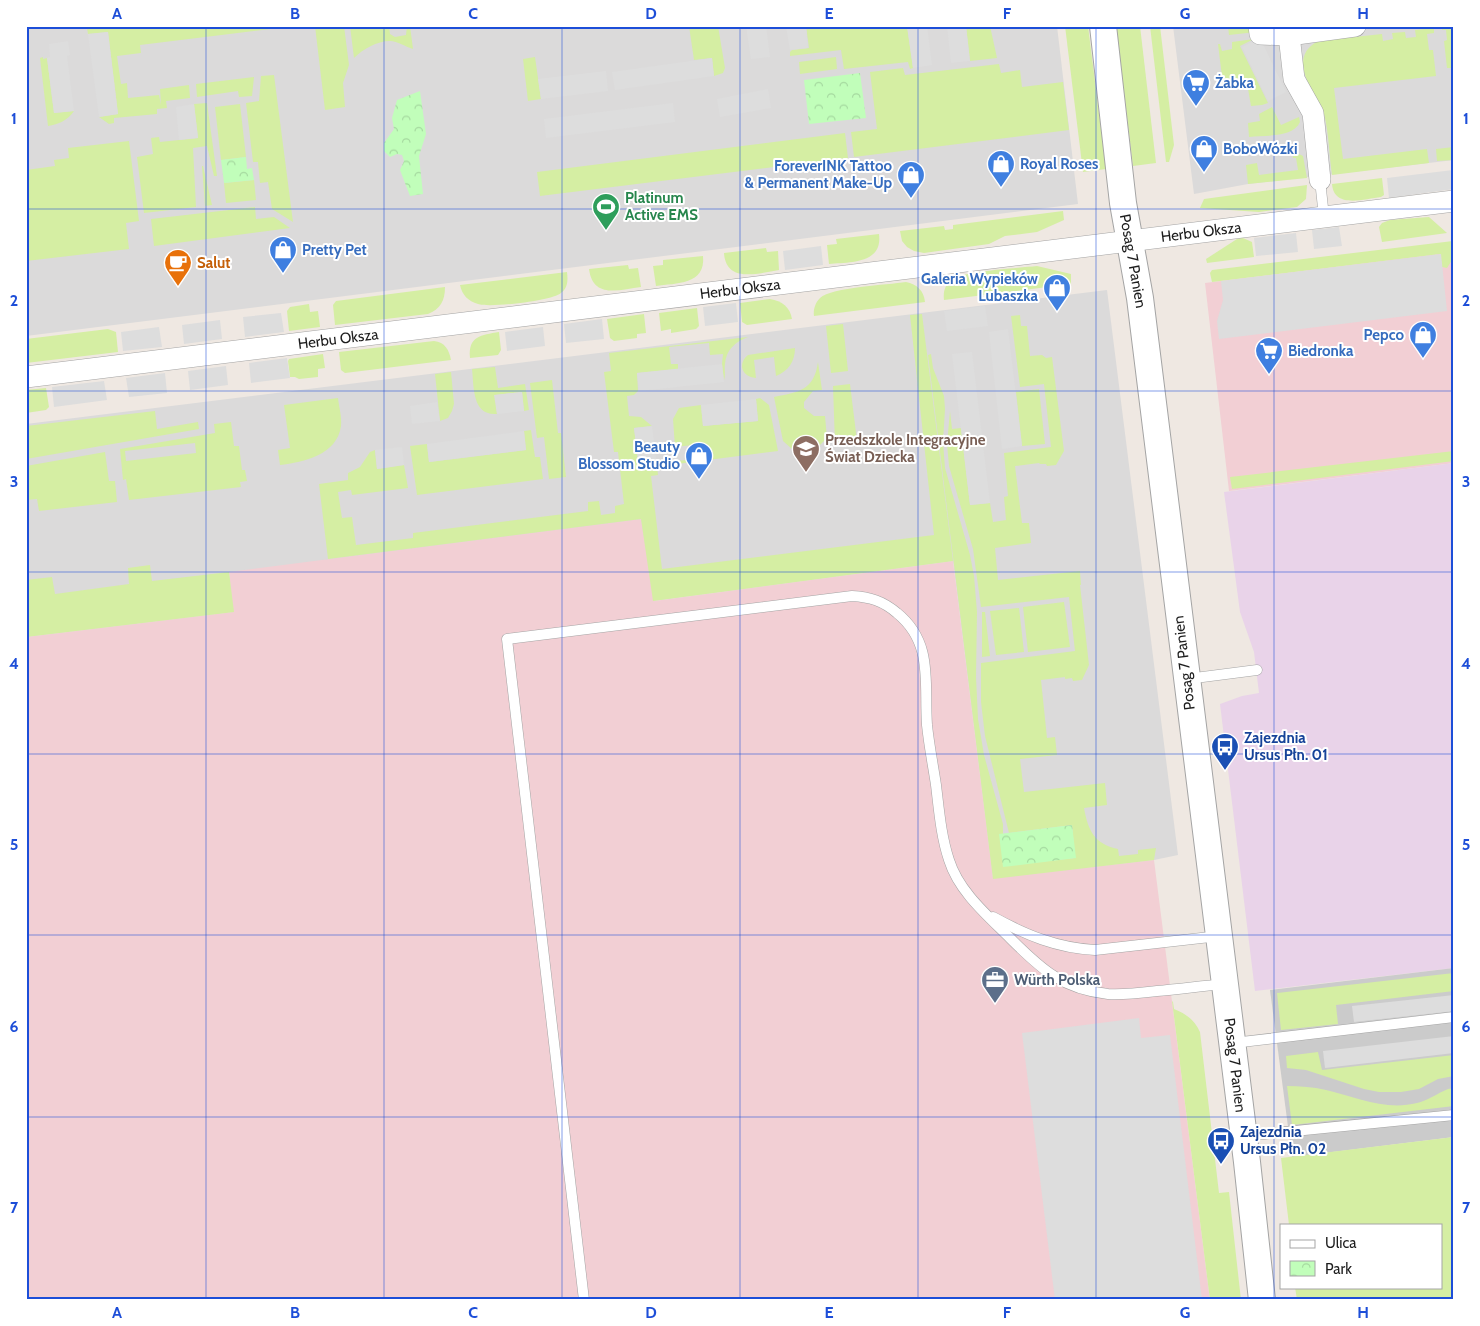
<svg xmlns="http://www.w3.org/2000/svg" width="1480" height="1326" viewBox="0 0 1480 1326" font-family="Cabin,sans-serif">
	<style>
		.residential { fill: #dbdada }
		.commercial { fill: #f2cfd4 }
		.industrial { fill: #e9d3e9 }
		.religious { fill: #cbcbcb }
		.grass { fill: #d5eea3; fill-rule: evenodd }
		.park { fill: url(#park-crowns) }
		.parking { fill: #ddd }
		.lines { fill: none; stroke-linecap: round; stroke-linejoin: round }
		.service-casing { stroke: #a4a4a4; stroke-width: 11 }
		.minor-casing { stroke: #a4a4a4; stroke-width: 22 }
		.tertiary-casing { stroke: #a4a4a4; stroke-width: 28 }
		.service { stroke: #fff; stroke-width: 10 }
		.minor { stroke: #fff; stroke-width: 21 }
		.tertiary { stroke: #fff; stroke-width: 26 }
		.grid { fill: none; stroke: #1d4ed8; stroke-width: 1; stroke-opacity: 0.55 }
		.labels { text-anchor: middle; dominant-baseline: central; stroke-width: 4; stroke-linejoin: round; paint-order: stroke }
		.shop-label { font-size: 15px; font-weight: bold; fill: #366cbe; stroke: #fff; text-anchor: start }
		.leisure-label { font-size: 15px; font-weight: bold; fill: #27864d; stroke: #fff; text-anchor: start }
		.street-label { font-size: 15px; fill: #1d1d1d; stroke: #fff }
		.food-label { font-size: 15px; font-weight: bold; fill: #c56008; stroke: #fff; text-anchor: start }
		.education-label { font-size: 15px; font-weight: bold; fill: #785e54; stroke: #fff; text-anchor: start }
		.transit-label { font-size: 15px; font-weight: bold; fill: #164399; stroke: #fff; text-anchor: start }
		.service-label { font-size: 15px; font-weight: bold; fill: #4e5e75; stroke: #fff; text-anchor: start }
		.neatline { fill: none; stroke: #1d4ed8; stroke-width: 2 }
		.grid-label { font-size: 16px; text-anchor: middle; font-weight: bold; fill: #1d4ed8 }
	</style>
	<defs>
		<pattern id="park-crowns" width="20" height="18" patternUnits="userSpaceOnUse" patternTransform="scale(1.25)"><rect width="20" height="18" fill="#c1feba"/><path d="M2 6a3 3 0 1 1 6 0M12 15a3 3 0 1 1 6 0" fill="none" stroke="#a5d99f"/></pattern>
	</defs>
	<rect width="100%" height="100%" fill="#efe8e2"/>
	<!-- residential -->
	<g class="residential">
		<polygon points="26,26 1057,26 1078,204 26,336"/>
		<polygon points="1173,26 1454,26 1454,160 1248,184 1194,194"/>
		<polygon points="1107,290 1178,855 1154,860 993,879 953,561 653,601 229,572 234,612 26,637 26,424"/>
	</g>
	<!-- commercial -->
	<g class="commercial">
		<polygon points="1454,252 1454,463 1229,491 1205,283"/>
		<polygon points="641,519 654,601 953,561 993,878 1154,860 1210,1300 26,1300 26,637 233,612 229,572"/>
	</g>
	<!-- industrial -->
	<polygon class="industrial" points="1454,463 1454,968 1255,991 1220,704 1242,696 1259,693 1254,652 1240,612 1224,492"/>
	<!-- religious -->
	<polygon class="religious" points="1454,968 1454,1137 1292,1157 1270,990"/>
	<!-- grass -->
	<g class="grass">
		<polygon points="103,26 296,26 140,45 141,53 117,56 121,84 127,83 128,98 159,95 161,105 160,89 189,85 190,98 166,101 167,108 157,109 157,114 114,118 114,123 109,124 99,117 118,114 108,32 88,34 87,28"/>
		<polygon points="315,26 344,26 349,65 343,83 345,107 325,110"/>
		<path d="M350,26H389L390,34L395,37L406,35L407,26H410L413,49C406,47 397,41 390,41C377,41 363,49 354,58Z"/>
		<polygon points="689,26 718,26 725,68 723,73 714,76 712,58 694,60"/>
		<polygon points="806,26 907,26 913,68 910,69 908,62 844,69 841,50 790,56 790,52 792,50 809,48"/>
		<polygon points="966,26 990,26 997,58 970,61"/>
		<polygon points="1065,26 1088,26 1106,169 1083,172"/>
		<polygon points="1116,26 1140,26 1156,163 1133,166"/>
		<polygon points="1150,26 1160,26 1174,145 1169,162 1166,162"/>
		<polygon points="1228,26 1254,26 1256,32 1229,35"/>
		<polygon points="1442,26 1454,26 1454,73 1453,68 1447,68 1444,41 1447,40 1446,30 1442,30"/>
		<path d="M1434,28V33L1427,34L1429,50H1433L1436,76L1334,88L1343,159L1427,149L1429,163L1332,175C1329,155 1329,133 1324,114C1323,110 1320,107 1319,104C1308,83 1290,56 1318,41L1382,34L1383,41L1393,39L1392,33L1405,32L1406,38L1416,37L1415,30Z"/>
		<polygon points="1254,39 1240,46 1268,103 1262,105 1251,106 1247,83 1223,85 1218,44 1220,44 1222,51 1232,49 1232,42"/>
		<path d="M43,57V59L47,58L54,113L74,111C67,121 59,124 48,126L40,58Z"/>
		<polygon points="535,57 541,99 528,101 523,59"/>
		<polygon points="836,57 837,69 800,74 799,62"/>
		<polygon points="999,64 1001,73 1020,70 1022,87 1063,82 1069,130 854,157 851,132 877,129 870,72 903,68 905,75"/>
		<polygon points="274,75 293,222 272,209 268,182 260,183 258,162 253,162 246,103 259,101 261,76"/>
		<polygon points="254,77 252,96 239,97 238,91 197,97 196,84"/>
		<polygon points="207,103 217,176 214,176 207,146 193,148 196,207 144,213 137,157 153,154 151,138 159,137 160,142 198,138 194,104"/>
		<polygon points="240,104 246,157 221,160 215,107"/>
		<path d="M1272,107L1281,125L1299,117L1300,122C1293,138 1264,135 1249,137L1248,123L1260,121L1259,114Z"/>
		<polygon points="845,133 848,158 540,196 537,172"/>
		<polygon points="129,141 139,221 126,223 129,249 26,261 26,170 55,166 54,160 69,158 68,148"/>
		<polygon points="1454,147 1454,160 1437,161 1436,149"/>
		<polygon points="1297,153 1303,156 1307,178 1248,184 1246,165 1257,163 1259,175 1298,170 1296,158 1293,158 1293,154"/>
		<polygon points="202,166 203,166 212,205 205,206"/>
		<path d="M1382,178L1384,195L1381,197C1364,199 1334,209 1332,184Z"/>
		<polygon points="254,180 256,200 226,203 224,183"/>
		<polygon points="1307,185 1306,199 1297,207 1259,212 1200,208 1204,199"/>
		<polygon points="255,207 256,219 274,217 290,228 154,246 151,219"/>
		<polygon points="1063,211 1064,220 1037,232 1005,236 989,244 924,253 914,251 907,247 902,241 900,231 944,226 945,230 953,229 953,225"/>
		<polygon points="1429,217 1447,233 1382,242 1379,227 1382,223 1390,220"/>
		<path d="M879,234C883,264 850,262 829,264L827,245L837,244L836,239Z"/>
		<polygon points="1243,238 1252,242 1254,257 1207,263 1206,259 1237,239"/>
		<polygon points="1453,241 1454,257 1447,268 1442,267 1440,254 1212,282 1210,273 1212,270"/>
		<path d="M766,248L767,252L778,251L779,270C759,273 726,284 724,253Z"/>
		<path d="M703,256C706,285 676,283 656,286L653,266L663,265V260Z"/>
		<path d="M628,265L629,269L638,268L641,287C619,290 593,299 589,269Z"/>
		<path d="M1037,266L1071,274V284L944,300C943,291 945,285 952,279C965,271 1019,268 1037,266Z"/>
		<path d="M567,272C568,280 568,288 561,293C552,301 489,308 478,304C468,301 462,295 460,285Z"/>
		<path d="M906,282C917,284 924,291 925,302L814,316C813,310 815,303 820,298C832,287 887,285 906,282Z"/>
		<path d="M445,287C445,301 440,309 428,314L335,325L333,305L336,301Z"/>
		<path d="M770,299C782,301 790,307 792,319L747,325L742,322L740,303Z"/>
		<polygon points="309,304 310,312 318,311 320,327 289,331 287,311 290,307"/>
		<polygon points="697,308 699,326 696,329 671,333 671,329 661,331 659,313"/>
		<polygon points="644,314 646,333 637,334 637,338 614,341 610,338 607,319"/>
		<path d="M922,314L953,561L653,601L641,519L328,559L319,484L348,480V473L360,467L370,452L375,450L377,469L404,465L408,488L352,495L351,490L338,492L342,518L352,517L356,545L413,538V533L588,511V502L599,501L601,515L615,513V506L624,504L618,452H614L604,372L611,371L609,353L748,337C735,342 726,350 725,364C724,370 726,374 724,380L722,364L723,354L710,355L709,343L669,347L671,364H678V369L637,373L638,391L634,395L627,396L629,416L641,417L652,426L634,428L639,468L657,466L658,475L651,476L662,569L934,535L910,315Z"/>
		<path d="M1020,315L1021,326H1027L1030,356L1042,355L1046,358L1052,357L1064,451L1056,465L1047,466L1046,464H1040L1039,463L1015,466L1022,523H1029L1031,543L995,548L998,580L1080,571L1081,585H1080L1089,665L1082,680L1073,681L1072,678L1065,679V677L1041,680L1047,738L1055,737L1057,755L1020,759L1024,792L1105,783L1107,805L1084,808C1088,830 1094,844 1118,849L1119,856L1138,854V850L1156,848L1154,860L993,879L928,355L931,354L933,368L944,396L945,409L943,442L945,468L970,555L974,576L977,612L976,677L978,719L984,755L1003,824V866L1075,858L1072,825L1009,833L985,736L981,702V663L1075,651L1069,597L981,607L973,549L949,466L947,444L950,411L952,429L961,428L970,505L990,503L993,522L1006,520L1004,497L1008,496L1004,453L1051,447L1044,384L1020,387L1011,316Z"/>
		<polygon points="843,324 848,371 831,373 826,326"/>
		<polygon points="108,329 116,332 118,352 26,363 26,339"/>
		<path d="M499,332L501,350L498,355L470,358C468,336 481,335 499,332Z"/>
		<path d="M434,341C445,342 449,350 451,360L345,373L341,370L339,352Z"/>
		<path d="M795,348C795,362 788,371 776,376L774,357L754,360L756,378C742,377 737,364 748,355Z"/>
		<polygon points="323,354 325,368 318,369 318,377 299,379 295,377 290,377 288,361 289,359"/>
		<path d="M818,362L822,390L813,391L804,402V408L814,416H825L827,438L819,446L792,449L783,441L774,397C798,392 814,391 818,362Z"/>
		<path d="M495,367L498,388L525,384L529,410L524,411L522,392L495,395L497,414C472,416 474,387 472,369Z"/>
		<polygon points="451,372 454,404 452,411 448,418 440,421 435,374"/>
		<polygon points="552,380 558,433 561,433 566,477 549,479 544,437 537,438 530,383"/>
		<polygon points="850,384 857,441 835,444 833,386"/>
		<polygon points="46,388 49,407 46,410 26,413 26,390"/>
		<polygon points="1039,389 1045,444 1022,446 1016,392"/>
		<path d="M338,398C339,407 342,417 341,426C337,455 304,462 280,465L278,450L290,448L284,405Z"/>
		<polygon points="760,398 769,405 778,451 677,464 677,461 695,459 693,445 675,447 673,419 679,408 701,405 703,426 758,421 756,399"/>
		<polygon points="155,411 157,429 198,422 199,429 26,459 26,426"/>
		<path d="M231,422L234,446H239L242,470H245L247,481L240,482L241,487L129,500L126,479L123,480L120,449L215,433L214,424ZM195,443L196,453L126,461L125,451Z"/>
		<polygon points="531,430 535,457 540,457 543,479 417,495 410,446 427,444 429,462 526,450 524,431"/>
		<polygon points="1454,451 1454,461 1232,489 1230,477"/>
		<polygon points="105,452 109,481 115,481 117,502 39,511 37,499 26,500 26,466"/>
		<polygon points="150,565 152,581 229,572 234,612 26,637 26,580 52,577 55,594 129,584 128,568"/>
		<polygon points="1064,602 1070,647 1028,652 1023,607"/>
		<polygon points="1019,608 1024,652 996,655 990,611"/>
		<polygon points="982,612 985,612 990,656 982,657"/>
		<polygon points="1454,973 1454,991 1336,1005 1338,1024 1281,1030 1277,993"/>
		<path d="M1172,1001L1173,1002L1174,1009C1187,1014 1195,1021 1200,1032L1219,1193L1229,1192L1241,1300H1210Z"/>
		<polygon points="1318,1052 1322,1070 1454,1055 1454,1076 1438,1079 1419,1089 1401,1092 1379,1092 1364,1089 1306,1070 1287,1068 1286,1056"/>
		<path d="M1287,1086C1300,1086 1313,1087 1326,1090C1356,1097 1385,1111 1417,1103C1427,1101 1438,1093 1448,1089L1454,1088V1106L1292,1125Z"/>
		<polygon points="1454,1137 1454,1300 1297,1300 1295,1287 1441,1287 1441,1225 1289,1225 1281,1158"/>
	</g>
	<!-- park -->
	<g class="park">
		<polygon points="860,73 866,118 809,124 804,80"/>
		<polygon points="420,91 426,134 419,156 423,194 410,196 400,170 404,161 402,155 397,154 390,157 384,151 384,143 394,129 392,118 397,100"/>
		<polygon points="246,157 247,169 252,168 254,180 224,183 221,160"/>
		<polygon points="1072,825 1076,858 1003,867 999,834"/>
	</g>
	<!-- parking -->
	<g class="parking">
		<polygon points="746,26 766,26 770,57 751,59"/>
		<polygon points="786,26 806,26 808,48 790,50"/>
		<polygon points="907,26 927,26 932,65 913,68"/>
		<polygon points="947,26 966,26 970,61 951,63"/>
		<polygon points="108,32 118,114 99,117 88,34"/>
		<polygon points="1260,38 1286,92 1268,101 1242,47"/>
		<polygon points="68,41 70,55 67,56 74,111 54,113 47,58 50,57 49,44"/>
		<polygon points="712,58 714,76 615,90 612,72"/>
		<polygon points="606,71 608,91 541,99 538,79"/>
		<polygon points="768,89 771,108 720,117 717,99"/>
		<polygon points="673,103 675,122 546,138 544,119"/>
		<polygon points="194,104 198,138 179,140 176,107"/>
		<polygon points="1453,170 1454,189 1389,198 1387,178"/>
		<polygon points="1339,227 1342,246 1314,249 1312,230"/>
		<polygon points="1296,233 1298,252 1256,256 1254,238"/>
		<polygon points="821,246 823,265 785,270 783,251"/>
		<polygon points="1441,254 1447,311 1219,339 1217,321 1223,300 1221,281"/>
		<polygon points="736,303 738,322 705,326 703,307"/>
		<polygon points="985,306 988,326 947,331 944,311"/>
		<polygon points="281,313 284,332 245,337 243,317"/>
		<polygon points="602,319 604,339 566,343 564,324"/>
		<polygon points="220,320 222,339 184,344 182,325"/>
		<polygon points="159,327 162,347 123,351 121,332"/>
		<polygon points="543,327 545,346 507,351 505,332"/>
		<polygon points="1008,329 1022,446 1002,449 989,332"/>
		<polygon points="972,352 990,503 970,505 952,354"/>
		<polygon points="287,358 290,378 251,383 249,363"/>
		<polygon points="722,364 724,382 639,391 637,373"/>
		<polygon points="226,366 228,385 190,390 188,371"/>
		<polygon points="165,373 167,393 129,397 126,378"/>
		<polygon points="104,381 107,400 54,407 52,387"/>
		<polygon points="522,392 524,411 497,414 494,395"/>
		<polygon points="756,399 758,421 703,426 701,405"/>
		<polygon points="437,402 440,421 412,424 410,406"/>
		<polygon points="652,426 657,466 639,468 634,428"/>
		<polygon points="524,431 526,450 429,462 427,444"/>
		<polygon points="402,447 404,465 377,469 375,450"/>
		<polygon points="1454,995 1454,1011 1354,1022 1352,1006"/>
		<polygon points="1139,1018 1141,1038 1170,1035 1202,1300 1055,1300 1022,1033"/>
		<polygon points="1454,1036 1454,1053 1325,1068 1323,1051"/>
	</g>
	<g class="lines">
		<defs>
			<g id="service">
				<polyline points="1320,180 1324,217"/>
				<polyline points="1187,679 1257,670"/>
				<path d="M993,917C1026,935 1057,948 1095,950L1219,936"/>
				<polyline points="1233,1043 1454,1017"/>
				<polyline points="1244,1136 1454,1115"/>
				<path d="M584,1300L507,639L852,596C870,597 883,601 897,613C934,643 924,683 927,725C929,745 933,765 936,785C939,810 941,836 949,860C959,892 988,916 1011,939C1042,970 1063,989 1108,994C1124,995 1140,993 1157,991C1180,989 1202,986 1225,984"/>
			</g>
			<g id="minor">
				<polyline points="1259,26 1260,34 1289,35 1355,26"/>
				<polyline points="1289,35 1294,79 1313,113 1320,180"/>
				<polyline points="26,377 1454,201"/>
			</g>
			<polyline id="tertiary" points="1103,26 1123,203 1140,298 1247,1162 1262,1300"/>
		</defs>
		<!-- service casing -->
		<use href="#service" class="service-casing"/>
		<!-- minor casing -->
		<use href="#minor" class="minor-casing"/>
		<!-- tertiary casing -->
		<use href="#tertiary" class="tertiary-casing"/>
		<!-- service -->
		<use href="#service" class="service"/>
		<!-- minor -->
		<use href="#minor" class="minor"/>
		<!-- tertiary -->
		<use href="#tertiary" class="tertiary"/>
	</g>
	<!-- grid -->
	<path class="grid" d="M206,26V1300M384,26V1300M562,26V1300M740,26V1300M918,26V1300M1096,26V1300M1274,26V1300M26,209H1454M26,391H1454M26,572H1454M26,754H1454M26,935H1454M26,1117H1454"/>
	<!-- icons -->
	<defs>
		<symbol id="supermarket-pin" viewBox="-11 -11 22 30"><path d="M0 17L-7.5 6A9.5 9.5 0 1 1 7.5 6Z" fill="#3f7fe0" stroke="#fff"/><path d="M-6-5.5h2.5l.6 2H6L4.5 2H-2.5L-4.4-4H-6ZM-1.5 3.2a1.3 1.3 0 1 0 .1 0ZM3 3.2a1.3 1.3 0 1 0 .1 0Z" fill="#fff"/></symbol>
		<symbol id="shop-pin" viewBox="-11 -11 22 30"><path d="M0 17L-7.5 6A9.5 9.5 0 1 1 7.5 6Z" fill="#3f7fe0" stroke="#fff"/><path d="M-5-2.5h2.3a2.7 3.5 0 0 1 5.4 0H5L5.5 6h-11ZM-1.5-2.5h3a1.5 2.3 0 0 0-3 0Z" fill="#fff"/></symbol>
		<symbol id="stadium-pin" viewBox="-11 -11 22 30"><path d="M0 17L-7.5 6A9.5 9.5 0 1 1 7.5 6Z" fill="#2e9e5b" stroke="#fff"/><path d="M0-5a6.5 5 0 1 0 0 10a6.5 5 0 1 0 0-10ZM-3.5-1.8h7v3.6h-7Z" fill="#fff"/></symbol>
		<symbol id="cafe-pin" viewBox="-11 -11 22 30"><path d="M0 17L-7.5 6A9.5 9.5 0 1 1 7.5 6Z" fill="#e8710a" stroke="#fff"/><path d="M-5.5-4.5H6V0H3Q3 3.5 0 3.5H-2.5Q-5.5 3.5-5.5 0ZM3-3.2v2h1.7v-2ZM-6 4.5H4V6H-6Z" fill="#fff"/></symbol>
		<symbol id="school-pin" viewBox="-11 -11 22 30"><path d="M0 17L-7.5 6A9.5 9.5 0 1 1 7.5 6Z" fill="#8d6e63" stroke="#fff"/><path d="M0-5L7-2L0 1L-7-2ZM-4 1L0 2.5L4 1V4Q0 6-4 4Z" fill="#fff"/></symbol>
		<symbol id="bus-pin" viewBox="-11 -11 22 30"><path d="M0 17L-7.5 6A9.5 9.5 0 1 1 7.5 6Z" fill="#1a4fb4" stroke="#fff"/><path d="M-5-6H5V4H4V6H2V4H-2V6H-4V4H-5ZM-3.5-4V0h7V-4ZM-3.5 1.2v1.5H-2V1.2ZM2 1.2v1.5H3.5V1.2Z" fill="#fff"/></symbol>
		<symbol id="office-pin" viewBox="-11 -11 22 30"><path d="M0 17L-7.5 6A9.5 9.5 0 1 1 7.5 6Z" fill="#5c6f8a" stroke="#fff"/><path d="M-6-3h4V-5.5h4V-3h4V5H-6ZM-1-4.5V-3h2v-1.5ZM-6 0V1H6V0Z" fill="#fff"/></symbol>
	</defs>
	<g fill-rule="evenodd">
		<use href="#supermarket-pin" x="1180" y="67" width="32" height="43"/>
		<use href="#shop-pin" x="1188" y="133" width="32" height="43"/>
		<use href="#shop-pin" x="985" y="148" width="32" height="43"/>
		<use href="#shop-pin" x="895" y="159" width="32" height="43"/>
		<use href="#stadium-pin" x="590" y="191" width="32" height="43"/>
		<use href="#shop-pin" x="267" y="234" width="32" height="43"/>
		<use href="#cafe-pin" x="162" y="247" width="32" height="43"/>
		<use href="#shop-pin" x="1041" y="272" width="32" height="43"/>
		<use href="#shop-pin" x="1407" y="319" width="32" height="43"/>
		<use href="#supermarket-pin" x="1253" y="335" width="32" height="43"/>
		<use href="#school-pin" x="790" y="433" width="32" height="43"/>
		<use href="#shop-pin" x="683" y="440" width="32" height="43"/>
		<use href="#bus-pin" x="1209" y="731" width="32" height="43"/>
		<use href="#office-pin" x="979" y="964" width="32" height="43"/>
		<use href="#bus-pin" x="1205" y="1125" width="32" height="43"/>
	</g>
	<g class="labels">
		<!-- shop labels -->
		<g class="shop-label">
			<text x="1215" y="83">Żabka</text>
			<text x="1223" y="149">BoboWózki</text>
			<text x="1020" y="164">Royal Roses</text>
			<text x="892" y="166" text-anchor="end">ForeverINK Tattoo<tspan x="892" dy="17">&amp; Permanent Make-Up</tspan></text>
			<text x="302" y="250">Pretty Pet</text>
			<text x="1038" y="279" text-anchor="end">Galeria Wypieków<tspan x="1038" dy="17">Lubaszka</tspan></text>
			<text x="1404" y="335" text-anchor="end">Pepco</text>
			<text x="1288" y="351">Biedronka</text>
			<text x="680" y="447" text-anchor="end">Beauty<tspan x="680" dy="17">Blossom Studio</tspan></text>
		</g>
		<!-- leisure labels -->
		<g class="leisure-label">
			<text x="625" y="198">Platinum<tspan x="625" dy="17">Active EMS</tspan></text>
		</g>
		<!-- street labels -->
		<g class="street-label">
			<text transform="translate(1201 232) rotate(-7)">Herbu Oksza</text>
			<text transform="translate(1133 261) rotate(80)">Posag 7 Panien</text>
			<text transform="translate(740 289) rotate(-7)">Herbu Oksza</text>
			<text transform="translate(338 339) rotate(-7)">Herbu Oksza</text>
			<text transform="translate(1184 663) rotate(-97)">Posag 7 Panien</text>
			<text transform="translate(1235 1065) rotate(83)">Posag 7 Panien</text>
		</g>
		<!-- food labels -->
		<g class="food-label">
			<text x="197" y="263">Salut</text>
		</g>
		<!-- education labels -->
		<g class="education-label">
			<text x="825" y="440">Przedszkole Integracyjne<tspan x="825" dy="17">Świat Dziecka</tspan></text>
		</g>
		<!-- transit labels -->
		<g class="transit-label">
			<text x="1244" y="738">Zajezdnia<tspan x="1244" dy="17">Ursus Płn. 01</tspan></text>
			<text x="1240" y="1132">Zajezdnia<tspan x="1240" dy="17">Ursus Płn. 02</tspan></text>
		</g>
		<!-- service labels -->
		<g class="service-label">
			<text x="1014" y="980">Würth Polska</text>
		</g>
	</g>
	<!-- border -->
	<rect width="1480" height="1326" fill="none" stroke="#ffffff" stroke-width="55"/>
	<!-- legend -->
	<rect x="1280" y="1224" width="162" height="65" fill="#ffffff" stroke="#a5a5a5"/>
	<rect x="1290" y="1240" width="25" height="8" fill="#ffffff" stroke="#a5a5a5"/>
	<text x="1325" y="1248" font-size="15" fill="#1d1d1d">Ulica</text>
	<rect x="1290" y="1261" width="25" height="15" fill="url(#park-crowns)" stroke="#a5a5a5"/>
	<text x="1325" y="1274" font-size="15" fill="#1d1d1d">Park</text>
	<rect x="28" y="28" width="1424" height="1270" class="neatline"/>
	<g class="grid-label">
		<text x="117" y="19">A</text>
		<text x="295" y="19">B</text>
		<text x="473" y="19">C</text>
		<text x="651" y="19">D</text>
		<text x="829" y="19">E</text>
		<text x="1007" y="19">F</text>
		<text x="1185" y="19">G</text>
		<text x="1363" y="19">H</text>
		<text x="14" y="124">1</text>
		<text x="1466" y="124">1</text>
		<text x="14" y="306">2</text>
		<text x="1466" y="306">2</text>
		<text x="14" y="487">3</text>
		<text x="1466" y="487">3</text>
		<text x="14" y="669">4</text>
		<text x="1466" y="669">4</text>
		<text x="14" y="850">5</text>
		<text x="1466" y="850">5</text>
		<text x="14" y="1032">6</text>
		<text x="1466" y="1032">6</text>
		<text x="14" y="1213">7</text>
		<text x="1466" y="1213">7</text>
		<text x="117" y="1318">A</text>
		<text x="295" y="1318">B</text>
		<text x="473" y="1318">C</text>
		<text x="651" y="1318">D</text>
		<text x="829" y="1318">E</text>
		<text x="1007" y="1318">F</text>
		<text x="1185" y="1318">G</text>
		<text x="1363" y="1318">H</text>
	</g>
</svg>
